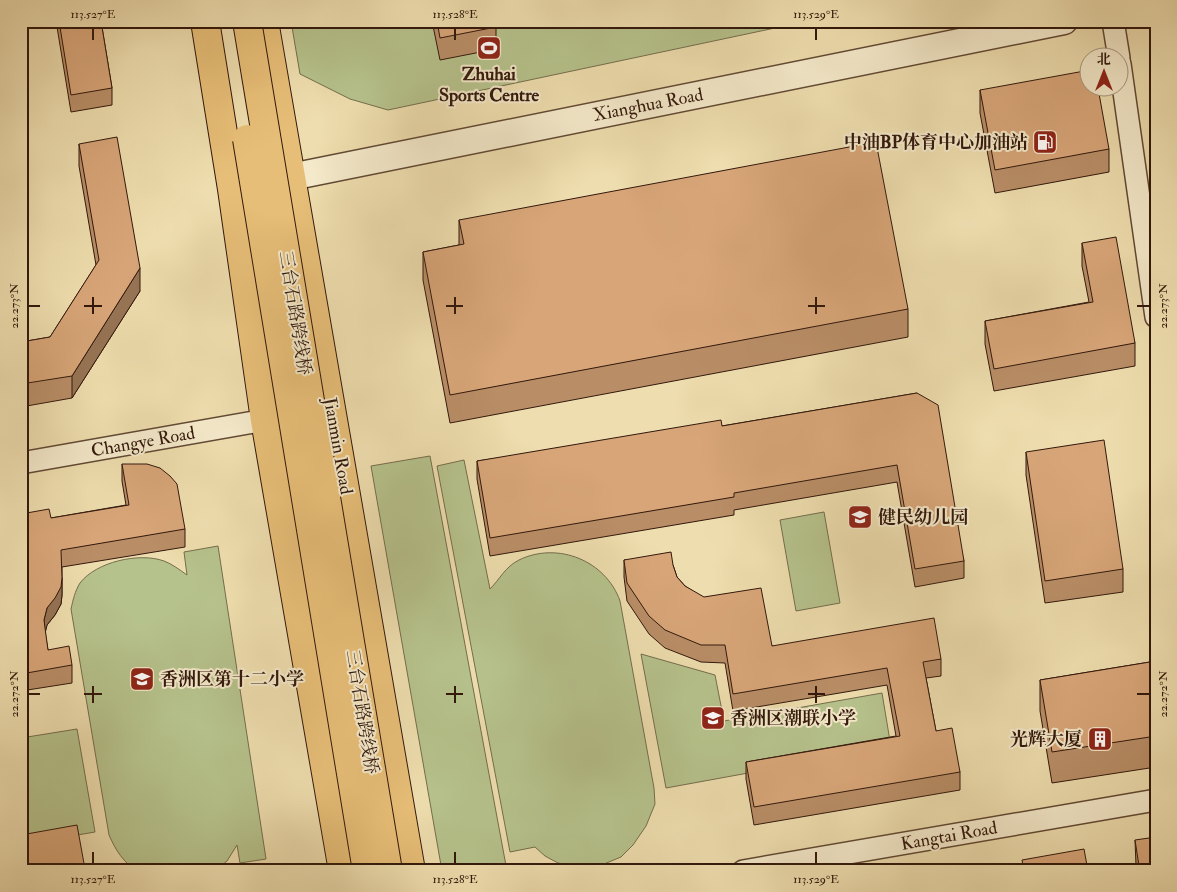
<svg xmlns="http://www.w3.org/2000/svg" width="1177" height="892" viewBox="0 0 1177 892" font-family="'IM FELL Double Pica','Noto Serif SC',serif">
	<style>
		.green { fill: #b6c28c; stroke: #746d4c }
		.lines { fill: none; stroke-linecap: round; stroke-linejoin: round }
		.minor-casing { stroke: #614934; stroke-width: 24 }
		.tertiary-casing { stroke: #614934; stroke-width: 29 }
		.primary-casing { stroke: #32180c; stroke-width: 30 }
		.minor { stroke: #f4e9ca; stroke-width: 21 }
		.tertiary { stroke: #f4e9ca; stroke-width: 26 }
		.primary { stroke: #e7be77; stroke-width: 28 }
		.primary-bridge-casing { stroke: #32180c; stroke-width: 30; stroke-linecap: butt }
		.primary-bridge { stroke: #e7be77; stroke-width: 28 }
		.wall { fill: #b98e67; stroke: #32180c }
		.shaded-wall { fill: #967454; stroke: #32180c }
		.building { fill: #d7a578; stroke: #32180c }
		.ticks { fill: none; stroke: #32180c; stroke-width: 2 }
		.labels { text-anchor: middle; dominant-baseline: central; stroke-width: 4; stroke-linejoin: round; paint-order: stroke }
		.poi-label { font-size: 18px; font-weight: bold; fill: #32180c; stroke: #f4e9ca; text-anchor: start }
		.street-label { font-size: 18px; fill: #32180c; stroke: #f4e9ca }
		.neatline { fill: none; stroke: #32180c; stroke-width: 2 }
		.ticks-label { font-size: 12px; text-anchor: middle; fill: #32180c }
	</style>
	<rect width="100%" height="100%" fill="#eeddae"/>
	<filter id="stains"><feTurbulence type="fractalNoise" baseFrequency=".004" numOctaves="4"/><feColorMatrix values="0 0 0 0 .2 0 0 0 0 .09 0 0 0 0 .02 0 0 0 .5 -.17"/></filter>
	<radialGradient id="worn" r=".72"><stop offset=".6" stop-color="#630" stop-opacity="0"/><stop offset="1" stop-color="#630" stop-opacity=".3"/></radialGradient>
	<!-- green -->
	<g class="green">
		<polygon points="291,21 808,21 388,110 350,99 300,74"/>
		<polygon points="430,456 507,871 442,871 371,466"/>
		<path d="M464,460L490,589C500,579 505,567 519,560C558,541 606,561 620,601L654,788L655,804L646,826L633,845L621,857L604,864L589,867L573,866L558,863L545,856L535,847L510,852L437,466Z"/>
		<polygon points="824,512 840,603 796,611 780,520"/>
		<path d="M218,546L266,859L240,863L237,845L227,861L215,871H138C124,864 115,849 109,835L71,609C73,600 75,591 80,583C96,562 139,552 164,561C172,564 180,570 187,575L184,552Z"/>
		<polygon points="641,654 715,675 724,721 882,693 891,747 666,788"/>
		<polygon points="77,729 95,832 24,844 21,828 21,738"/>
	</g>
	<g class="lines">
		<defs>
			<g id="minor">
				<polyline points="1113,21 1119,58"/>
				<polyline points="1120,64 1156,317"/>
				<polyline points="21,463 265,420"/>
				<polyline points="743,871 1156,800"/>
			</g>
			<polyline id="tertiary" points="271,181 1064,21"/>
			<g id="primary">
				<polyline points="205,21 232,189 265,420 343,871"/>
				<polyline points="264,21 411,871"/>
			</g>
		</defs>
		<!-- minor casing -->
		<use href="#minor" class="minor-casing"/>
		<!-- tertiary casing -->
		<use href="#tertiary" class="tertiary-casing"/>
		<!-- primary casing -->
		<use href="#primary" class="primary-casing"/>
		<!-- minor -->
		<use href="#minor" class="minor"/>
		<!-- tertiary -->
		<use href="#tertiary" class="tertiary"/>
		<!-- primary -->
		<use href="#primary" class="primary"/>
		<defs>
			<g id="primary-bridge">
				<polyline points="247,21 388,871"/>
				<polyline points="247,139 367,871"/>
			</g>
		</defs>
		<!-- primary-bridge casing -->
		<use href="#primary-bridge" class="primary-bridge-casing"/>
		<!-- primary-bridge -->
		<use href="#primary-bridge" class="primary-bridge"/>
	</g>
	<!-- wall -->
	<g class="wall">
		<polygon points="56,21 101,21 112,88 112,105 71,112"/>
		<polygon points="432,21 529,21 496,28 496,49 440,60"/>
		<polygon points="980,90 1109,149 1109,172 995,193 980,113"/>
		<polygon points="79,144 140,291 72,398 21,407 21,342 50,337 96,265 79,166"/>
		<polygon points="459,220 908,309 908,337 450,423 423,280 423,252 459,245"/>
		<polygon points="1082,243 1135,343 1135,366 994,391 985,344 985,321 1089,302 1082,266"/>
		<polygon points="917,393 964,561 964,578 915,587 897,482 734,510 734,515 490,556 477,479 477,461 722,426"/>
		<polygon points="1026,452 1123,569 1123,592 1045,603 1026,475"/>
		<polygon points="122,464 185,529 185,547 62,567 62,595 61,604 55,615 47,625 45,632 48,650 72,665 72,683 21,691 21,514 51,518 126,505 122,481"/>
		<polygon points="624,560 673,565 677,577 685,586 772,646 941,659 941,676 926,678 936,731 960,772 960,790 754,825 746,779 746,762 896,736 887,685 733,711 725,663 701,662 665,648 649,634 627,601 624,577"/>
		<polygon points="1156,661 1156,767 1052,783 1040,711 1040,680"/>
		<polygon points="1135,840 1156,871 1136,866"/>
	</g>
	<!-- shaded-wall -->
	<g class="shaded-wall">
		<polygon points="140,268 140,291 72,398 72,376"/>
		<polygon points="62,578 62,595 61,604 55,615 47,625 44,638 44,620 47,608"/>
	</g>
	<!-- building -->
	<g class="building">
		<polygon points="59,21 101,21 112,88 71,95"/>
		<polygon points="437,21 495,21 496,27 440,38"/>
		<polygon points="1090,70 1090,88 1098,88 1109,149 995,170 980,90"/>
		<polygon points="117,137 140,268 72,376 21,384 21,342 50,337 99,260 79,144"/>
		<polygon points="876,142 908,309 450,395 423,252 464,244 459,220"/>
		<polygon points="1116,237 1135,343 994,369 985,321 1093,302 1082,243"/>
		<polygon points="917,393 938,405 964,561 915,569 897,465 734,493 734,497 490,538 477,461 721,420 722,426"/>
		<polygon points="1104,440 1123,569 1045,581 1026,452"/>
		<polygon points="122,464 147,464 160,468 170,476 177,484 185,529 61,550 62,578 61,587 55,598 47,608 44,620 45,628 48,650 69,646 72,665 21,674 21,514 49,509 51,518 129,505"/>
		<polygon points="671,552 673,565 677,577 685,586 704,597 761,588 772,646 934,618 941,659 923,662 936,731 952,728 960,772 754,807 746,762 900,736 887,668 733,694 725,645 701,645 665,630 649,616 627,583 624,560"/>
		<polygon points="1156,661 1156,736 1052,752 1040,680"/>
		<polygon points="77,825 85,869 74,871 21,871 21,835"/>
		<polygon points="1156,837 1156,871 1110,871 1139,866 1135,840"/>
		<polygon points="1084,849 1088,871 1024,871 1022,860"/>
		<polygon points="972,868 973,871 959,871"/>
	</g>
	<!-- ticks -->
	<path class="ticks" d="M93,28V40M455,28V40M816,28V40M93,297V314M455,297V314M816,297V314M28,306H40M84,306H102M446,306H463M808,306H825M1137,306H1150M93,686V703M455,686V703M816,686V703M28,694H40M84,694H102M446,694H463M808,694H825M1137,694H1150M93,852V864M455,852V864M816,852V864"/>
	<!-- icons -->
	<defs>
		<symbol id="stadium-square" viewBox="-11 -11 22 22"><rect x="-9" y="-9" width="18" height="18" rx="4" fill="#8f2418" stroke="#f4e9ca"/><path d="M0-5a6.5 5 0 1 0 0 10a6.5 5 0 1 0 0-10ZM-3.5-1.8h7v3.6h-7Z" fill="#fff"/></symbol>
		<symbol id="fuel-square" viewBox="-11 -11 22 22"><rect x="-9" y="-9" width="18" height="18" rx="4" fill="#8f2418" stroke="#f4e9ca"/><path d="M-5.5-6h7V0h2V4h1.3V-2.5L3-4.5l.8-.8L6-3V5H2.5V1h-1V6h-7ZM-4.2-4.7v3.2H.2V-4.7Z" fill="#fff"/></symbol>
		<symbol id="school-square" viewBox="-11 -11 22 22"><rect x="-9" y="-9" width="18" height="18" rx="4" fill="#8f2418" stroke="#f4e9ca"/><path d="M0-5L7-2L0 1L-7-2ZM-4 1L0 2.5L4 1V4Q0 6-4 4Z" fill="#fff"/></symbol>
		<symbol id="building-square" viewBox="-11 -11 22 22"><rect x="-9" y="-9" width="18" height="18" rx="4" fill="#8f2418" stroke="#f4e9ca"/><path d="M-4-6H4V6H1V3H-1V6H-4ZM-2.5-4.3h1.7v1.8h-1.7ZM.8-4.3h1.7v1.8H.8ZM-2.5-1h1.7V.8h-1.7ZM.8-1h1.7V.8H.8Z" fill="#fff"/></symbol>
	</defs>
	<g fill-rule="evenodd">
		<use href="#stadium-square" x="475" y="34" width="28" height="28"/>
		<use href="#fuel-square" x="1031" y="128" width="28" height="28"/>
		<use href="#school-square" x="846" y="503" width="28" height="28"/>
		<use href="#school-square" x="128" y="665" width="28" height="28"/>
		<use href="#school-square" x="699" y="704" width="28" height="28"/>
		<use href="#building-square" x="1086" y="725" width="28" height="28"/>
	</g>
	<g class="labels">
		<!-- poi labels -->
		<g class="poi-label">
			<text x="489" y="74" text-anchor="middle">Zhuhai<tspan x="489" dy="21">Sports Centre</tspan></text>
			<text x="1028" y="142" text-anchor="end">中油BP体育中心加油站</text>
			<text x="878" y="517">健民幼儿园</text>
			<text x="160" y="679">香洲区第十二小学</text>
			<text x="730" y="718">香洲区潮联小学</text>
			<text x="1082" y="739" text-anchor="end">光辉大厦</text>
		</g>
		<!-- street labels -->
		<g class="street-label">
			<text transform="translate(648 105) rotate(-11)">Xianghua Road</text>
			<text transform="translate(295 313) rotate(81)">三台石路跨线桥</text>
			<text transform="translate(143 442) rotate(-10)">Changye Road</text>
			<text transform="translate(338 446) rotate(80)">Jianmin Road</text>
			<text transform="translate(362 712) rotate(81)">三台石路跨线桥</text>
			<text transform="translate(949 836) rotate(-10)">Kangtai Road</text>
		</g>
	</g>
	<!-- margin -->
	<rect width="1177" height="892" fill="none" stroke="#eeddae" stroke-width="55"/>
	<!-- north arrow -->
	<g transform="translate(1104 72)"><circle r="24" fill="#f4e9ca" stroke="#a6957e"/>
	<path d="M0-4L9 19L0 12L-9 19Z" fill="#8f2418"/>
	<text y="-8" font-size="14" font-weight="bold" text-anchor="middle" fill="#32180c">北</text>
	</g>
	<rect x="28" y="28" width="1122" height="836" class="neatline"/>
	<g class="ticks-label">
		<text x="93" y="18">113.527°E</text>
		<text x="455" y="18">113.528°E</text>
		<text x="816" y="18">113.529°E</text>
		<text transform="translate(14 306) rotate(-90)" y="4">22.273°N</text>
		<text transform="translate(1163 306) rotate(-90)" y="4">22.273°N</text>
		<text transform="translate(14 694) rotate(-90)" y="4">22.272°N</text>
		<text transform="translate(1163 694) rotate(-90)" y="4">22.272°N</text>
		<text x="93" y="883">113.527°E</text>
		<text x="455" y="883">113.528°E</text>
		<text x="816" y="883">113.529°E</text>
	</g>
	<rect width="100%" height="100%" filter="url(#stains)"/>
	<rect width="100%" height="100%" fill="url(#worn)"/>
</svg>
